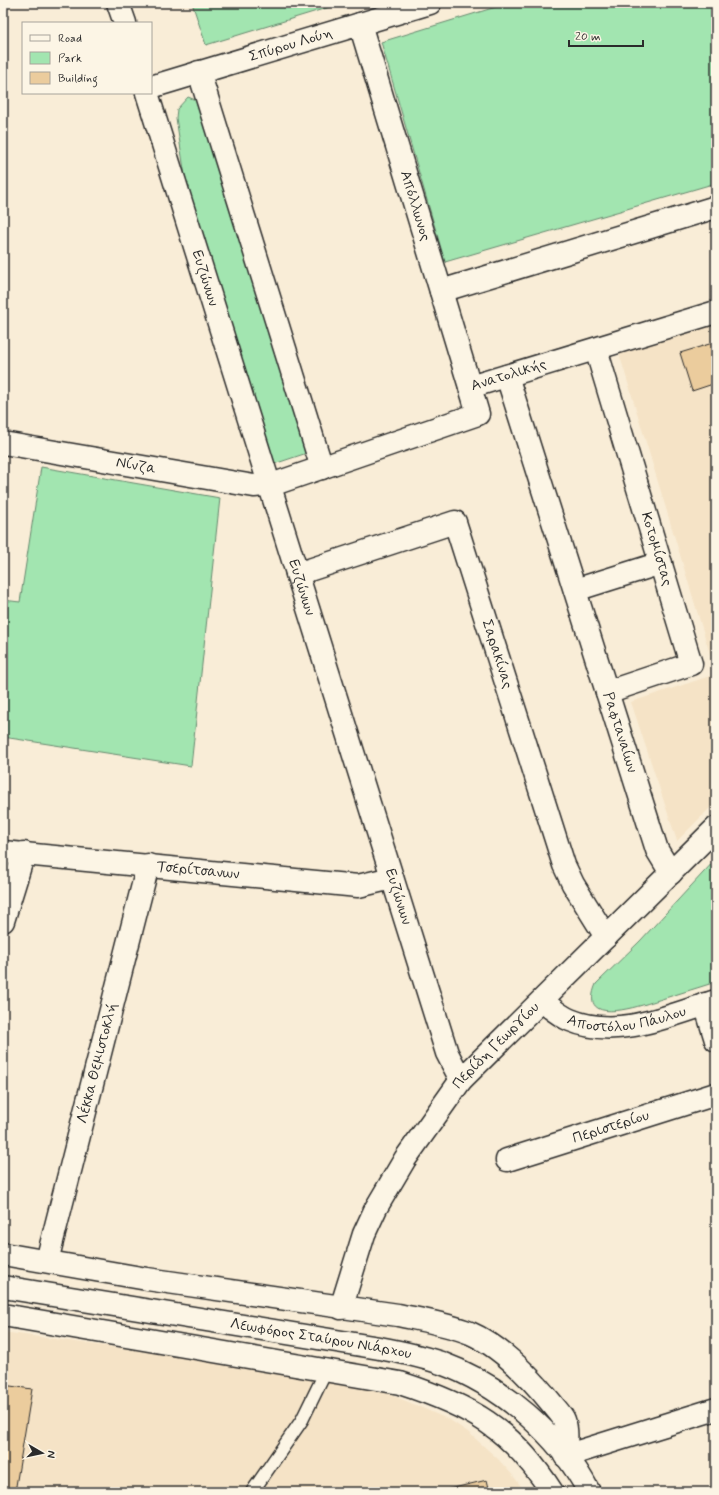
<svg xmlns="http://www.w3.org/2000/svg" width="719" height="1495" viewBox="0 0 719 1495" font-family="Mynerve,sans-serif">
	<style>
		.built { fill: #f5e3c6 }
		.green { fill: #a2e5b0; stroke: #66886e }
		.building { fill: #ebcc9d; stroke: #2b2b2b }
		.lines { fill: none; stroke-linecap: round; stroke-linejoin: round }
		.lane-casing { stroke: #2b2b2b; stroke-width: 15 }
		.street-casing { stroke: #2b2b2b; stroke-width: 25 }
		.secondary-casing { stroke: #2b2b2b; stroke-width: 25 }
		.lane { stroke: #fcf5e5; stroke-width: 12 }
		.street { stroke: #fcf5e5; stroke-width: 22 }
		.secondary { stroke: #fcf5e5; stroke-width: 22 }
		.labels { text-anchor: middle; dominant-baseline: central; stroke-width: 3; stroke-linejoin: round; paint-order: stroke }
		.street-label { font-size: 15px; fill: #2b2b2b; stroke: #fcf5e5 }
	</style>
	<rect width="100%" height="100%" fill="#f9edd7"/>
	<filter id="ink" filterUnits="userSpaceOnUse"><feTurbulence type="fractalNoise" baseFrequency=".025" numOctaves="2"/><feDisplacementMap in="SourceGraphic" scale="8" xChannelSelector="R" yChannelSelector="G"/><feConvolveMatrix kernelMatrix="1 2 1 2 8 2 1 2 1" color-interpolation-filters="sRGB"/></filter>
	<g filter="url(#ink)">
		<!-- built -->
		<g class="built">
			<polygon points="716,324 716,802 677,841 631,702 716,674 619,353"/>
			<polygon points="3,1332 171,1355 246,1369 356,1385 385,1392 450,1420 468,1432 498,1459 515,1478 525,1492 3,1492"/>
		</g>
		<!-- green -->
		<g class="green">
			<polygon points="192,3 343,3 206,45"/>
			<polygon points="509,3 716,3 716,183 445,262 381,42"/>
			<polygon points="188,97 198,101 307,453 271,465 188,195 176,118 177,109"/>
			<polygon points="41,467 220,498 191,766 3,737 3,600 20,602"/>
			<path d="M716,859V982C699,987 682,993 665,998C648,1003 576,1031 596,984L640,941Z"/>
		</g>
		<!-- building -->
		<g class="building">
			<polygon points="716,342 716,383 692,391 680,353"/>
			<polygon points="3,1385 32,1389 15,1492 3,1492"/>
			<polygon points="487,1480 490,1492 437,1492"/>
		</g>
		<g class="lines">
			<defs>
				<polyline id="lane" points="252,1492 302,1420 326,1371"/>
				<g id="street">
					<polyline points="118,3 125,23"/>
					<path id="s1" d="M360,24L470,387"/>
					<polyline points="199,72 322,468"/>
					<path id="s2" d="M151,87L430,3"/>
					<path id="s3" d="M147,93L447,1053L461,1080"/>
					<polyline points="441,291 716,207"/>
					<path id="s4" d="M596,349L691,664L607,692"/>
					<path id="s5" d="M507,376L657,850L671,873"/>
					<path id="s6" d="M3,443L254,486L274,484L478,414L470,387L716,312"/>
					<path id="s7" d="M297,574L455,522L564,865L573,884L606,937"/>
					<polyline points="575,590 661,563"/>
					<path id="s8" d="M3,852L358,886L392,878"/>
					<polyline points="3,921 24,853"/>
					<path id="s9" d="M542,1001C551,1008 560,1016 570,1020C617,1040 671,1015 716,1001"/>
					<polyline points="705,1004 716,1040"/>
					<path id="s10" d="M507,1160L716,1094"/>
					<path d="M3,1254L147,1279L398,1315C422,1320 448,1324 470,1333C502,1347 531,1378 553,1405C556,1409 562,1415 564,1420C568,1431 566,1444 565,1456L716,1409"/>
					<path id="s11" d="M47,1261L148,865"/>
				</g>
				<g id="secondary">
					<path id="s12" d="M3,1287L367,1346C392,1350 417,1355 441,1363C501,1385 560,1435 589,1492"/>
					<path id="s13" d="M341,1308L364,1234L376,1208L405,1159L461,1080L716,828"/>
					<path d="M3,1315L400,1383C471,1406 511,1428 552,1492"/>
				</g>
			</defs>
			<!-- lane casing -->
			<use href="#lane" class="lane-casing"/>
			<!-- street casing -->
			<use href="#street" class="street-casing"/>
			<!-- secondary casing -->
			<use href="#secondary" class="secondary-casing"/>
			<!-- lane -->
			<use href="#lane" class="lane"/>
			<!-- street -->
			<use href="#street" class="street"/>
			<!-- secondary -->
			<use href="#secondary" class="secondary"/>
		</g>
	</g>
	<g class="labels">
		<!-- street labels -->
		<g class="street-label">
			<text stroke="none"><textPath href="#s2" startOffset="146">Σπύρου Λούη</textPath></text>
			<text stroke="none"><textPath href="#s1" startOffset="190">Απόλλωνος</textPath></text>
			<text stroke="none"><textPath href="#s3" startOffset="194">Ευζώνων</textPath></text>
			<text stroke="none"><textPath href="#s6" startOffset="559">Ανατολικής</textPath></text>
			<text stroke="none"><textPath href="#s6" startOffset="135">Νίνζα</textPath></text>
			<text stroke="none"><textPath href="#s4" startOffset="209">Κοτομίστας</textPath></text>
			<text stroke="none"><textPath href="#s3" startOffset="518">Ευζώνων</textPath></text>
			<text stroke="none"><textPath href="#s7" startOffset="305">Σαρακίνας</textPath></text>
			<text stroke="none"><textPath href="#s5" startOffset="374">Ραφταναίων</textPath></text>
			<text stroke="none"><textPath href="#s8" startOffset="196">Τσερίτσανων</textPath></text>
			<text stroke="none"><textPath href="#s3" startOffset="842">Ευζώνων</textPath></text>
			<text stroke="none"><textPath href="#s9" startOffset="92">Αποστόλου Πάυλου</textPath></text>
			<text stroke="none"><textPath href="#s13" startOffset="309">Περίδη Γεωργίου</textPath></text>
			<text stroke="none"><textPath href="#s11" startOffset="204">Λέκκα Θεμιστοκλή</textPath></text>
			<text stroke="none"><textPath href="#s10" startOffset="109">Περιστερίου</textPath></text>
			<text stroke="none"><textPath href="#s12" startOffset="322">Λεωφόρος Σταύρου Νιάρχου</textPath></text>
		</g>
	</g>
	<!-- margin -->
	<rect width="719" height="1495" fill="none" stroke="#fcf5e5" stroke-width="16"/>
	<rect x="8" y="8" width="703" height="1479" fill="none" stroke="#2b2b2b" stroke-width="1.5" filter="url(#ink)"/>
	<!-- legend -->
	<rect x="22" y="22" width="130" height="72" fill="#fcf5e5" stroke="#a8a49b"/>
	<rect x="30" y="35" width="20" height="6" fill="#fcf5e5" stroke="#a8a49b"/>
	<text x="58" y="42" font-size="12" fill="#2b2b2b">Road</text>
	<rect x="30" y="52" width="20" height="12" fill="#a2e5b0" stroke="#a8a49b"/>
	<text x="58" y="62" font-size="12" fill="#2b2b2b">Park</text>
	<rect x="30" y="72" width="20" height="12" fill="#ebcc9d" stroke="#a8a49b"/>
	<text x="58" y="82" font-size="12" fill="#2b2b2b">Building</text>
	<!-- north arrow -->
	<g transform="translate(42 1453) rotate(99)" stroke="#fcf5e5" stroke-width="3" paint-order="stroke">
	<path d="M0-3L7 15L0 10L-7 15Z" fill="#2b2b2b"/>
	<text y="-6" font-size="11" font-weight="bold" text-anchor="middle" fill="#2b2b2b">N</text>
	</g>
	<!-- scale -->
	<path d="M569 40v6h74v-6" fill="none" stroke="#2b2b2b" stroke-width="2"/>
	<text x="575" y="40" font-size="12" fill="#2b2b2b" stroke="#fcf5e5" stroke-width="3" paint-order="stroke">20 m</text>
</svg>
